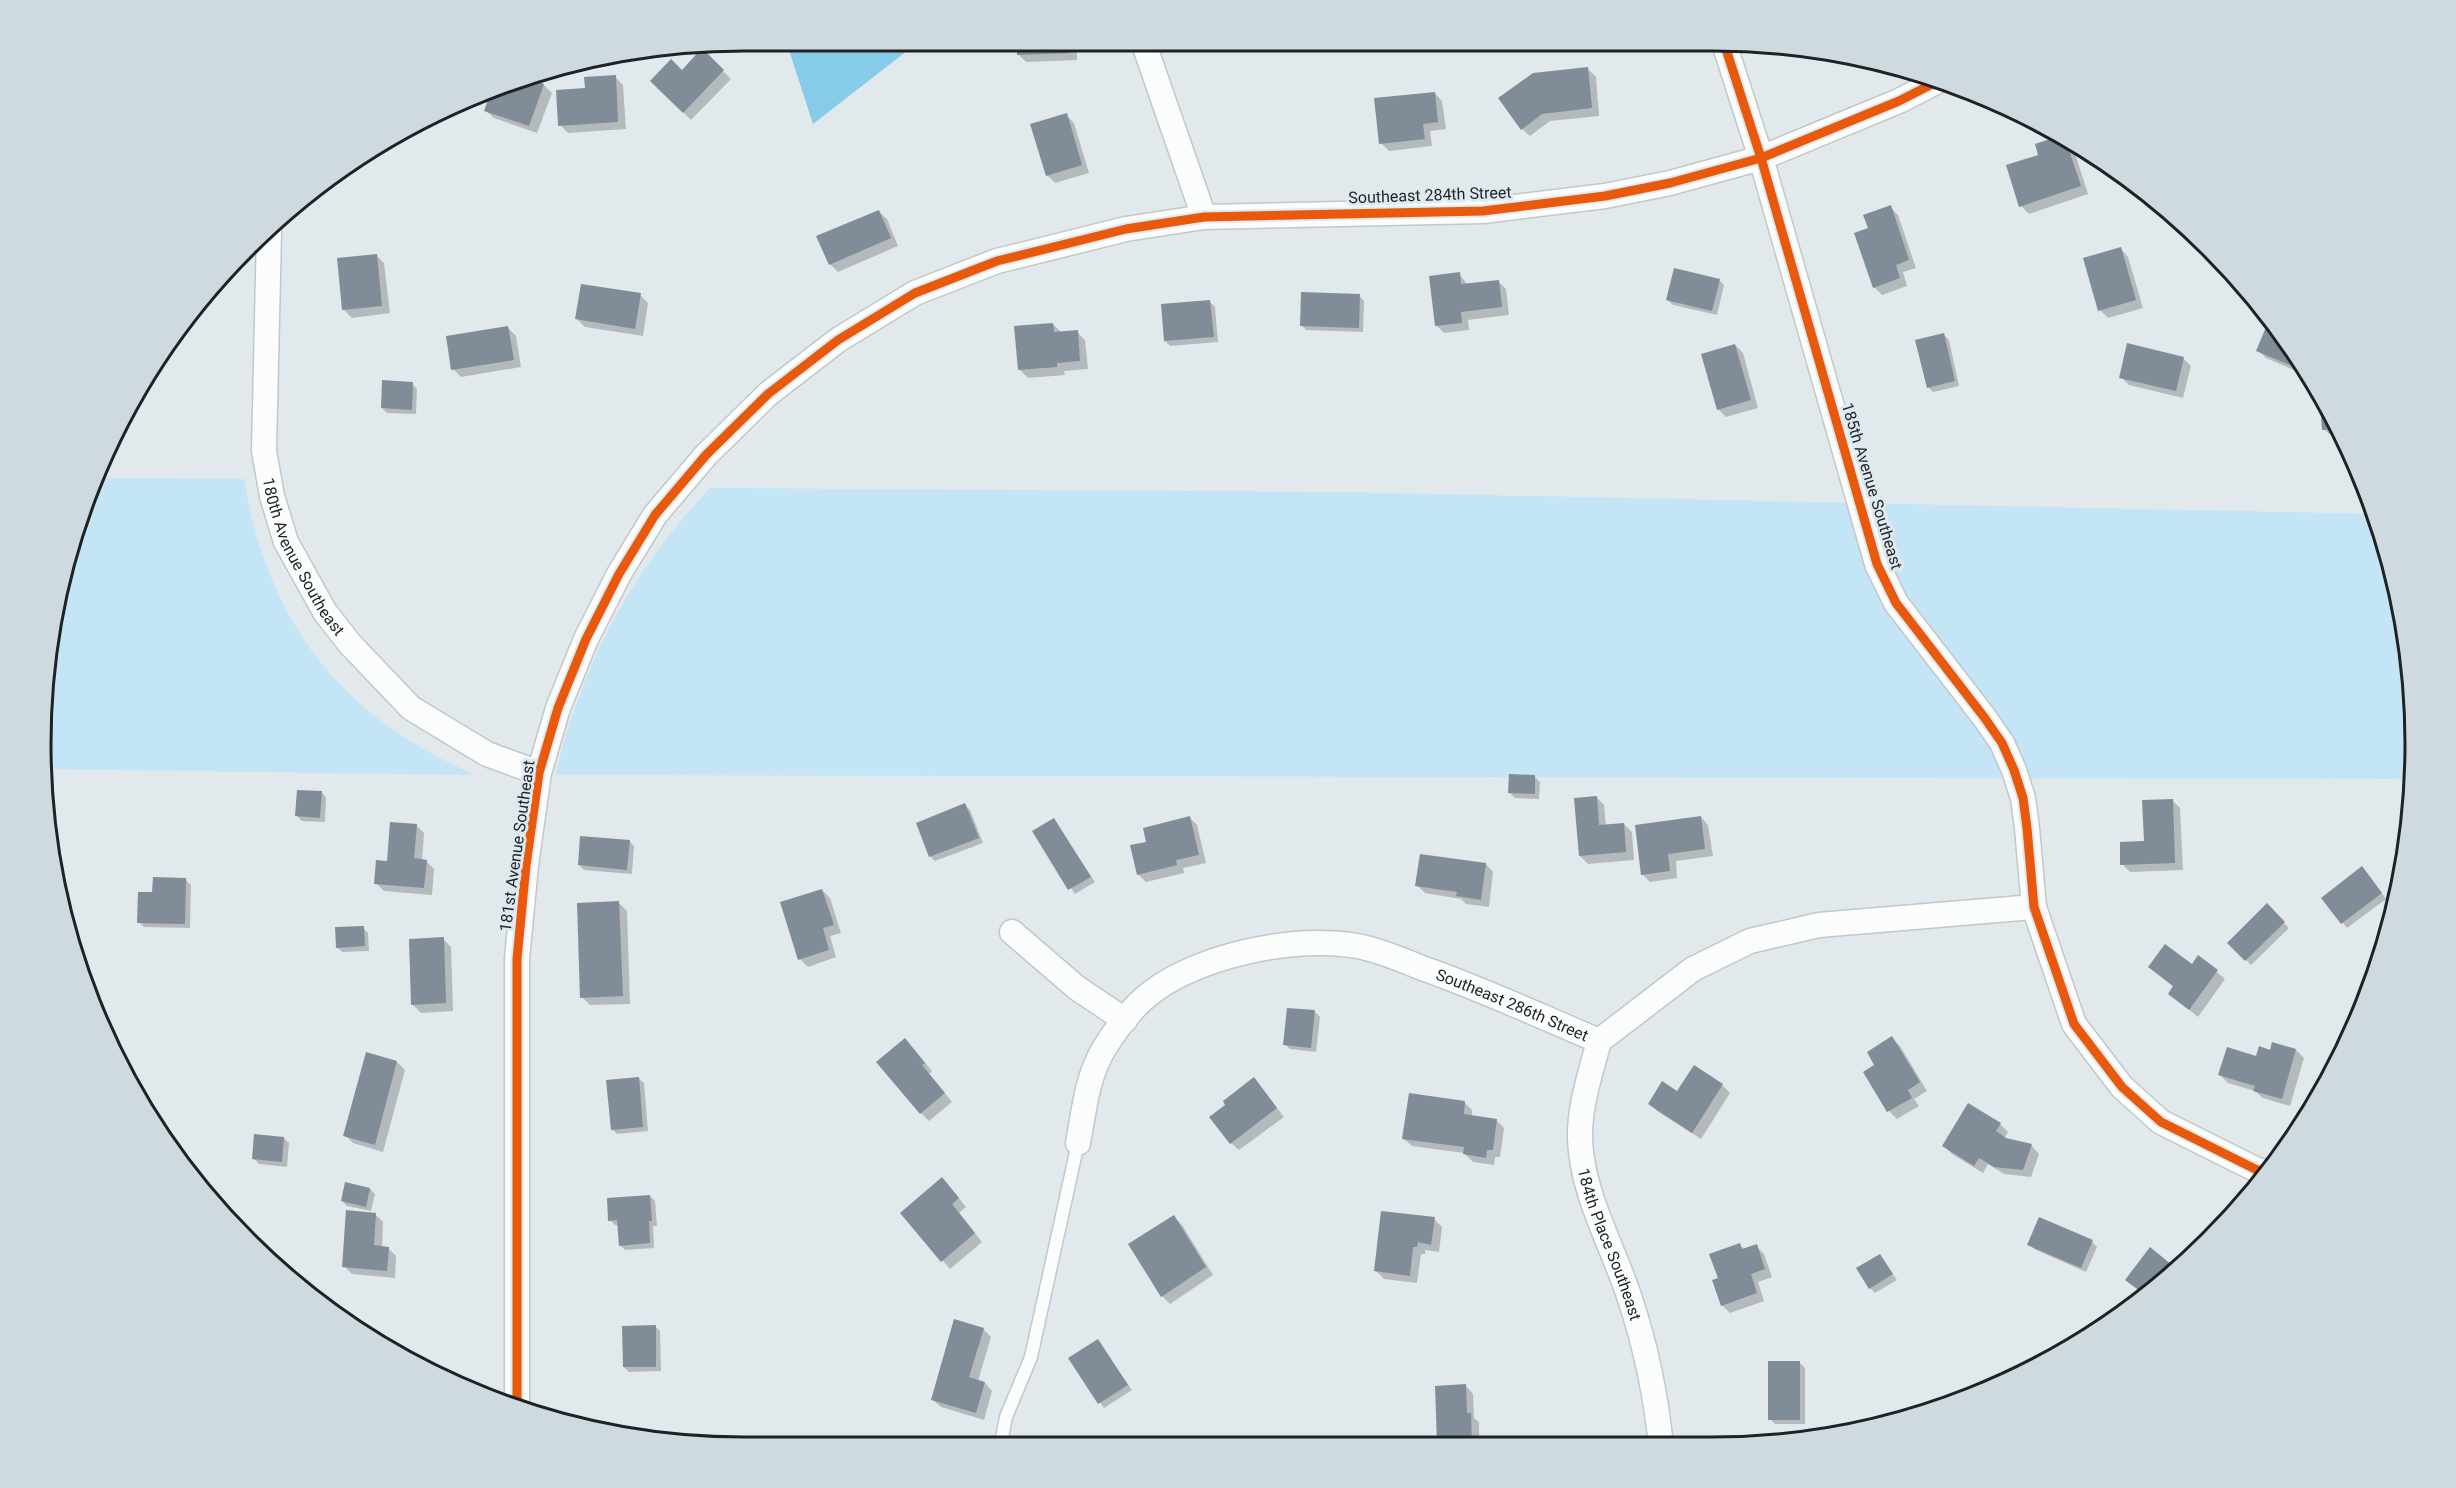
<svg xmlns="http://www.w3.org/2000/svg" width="2456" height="1488" viewBox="0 0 2456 1488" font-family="Roboto,sans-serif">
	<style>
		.green { fill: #c3e5f5 }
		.forest { fill: #86cce8 }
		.shadow { fill: #0003 }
		.building { fill: #808c97 }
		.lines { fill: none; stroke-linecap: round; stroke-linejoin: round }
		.service-casing { stroke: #c2c7c9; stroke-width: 15 }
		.minor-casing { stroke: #c2c7c9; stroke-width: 27 }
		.service { stroke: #fbfcfc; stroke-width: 12 }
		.minor { stroke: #fbfcfc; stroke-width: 24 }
		.cycleway-casing { stroke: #deeaf0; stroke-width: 13 }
		.cycleway { stroke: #e8590c; stroke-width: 9 }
		.labels { text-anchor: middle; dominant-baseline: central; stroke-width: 6; stroke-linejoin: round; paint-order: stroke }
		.street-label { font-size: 16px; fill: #1e2225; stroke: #deeaf0 }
		.rim { fill: none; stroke: #1e2225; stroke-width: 3 }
	</style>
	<rect width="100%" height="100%" fill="#e2e9ec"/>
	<!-- green -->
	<g class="green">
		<path d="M94,478L244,479C268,624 341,717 476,775L42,769L41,744L47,652L78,518Z"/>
		<path d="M710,488L1344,492L2376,514L2409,652L2414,779L555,775C583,662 630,573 710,488Z"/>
	</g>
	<!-- forest -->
	<polygon class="forest" points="788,47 912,47 813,124"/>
	<!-- shadow -->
	<g class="shadow">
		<polygon points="1018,47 1077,47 1077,60 1026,62 1018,54"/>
		<polygon points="702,50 731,79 691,120 652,81 682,72"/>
		<polygon points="1588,69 1596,77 1599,116 1550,121 1530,136 1522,129"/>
		<polygon points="521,77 544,85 552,93 537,133 494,118 486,111 489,101 479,94"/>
		<polygon points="615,77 623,85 626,129 568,133 560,125 586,89"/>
		<polygon points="1435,93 1442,101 1446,129 1430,131 1432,146 1389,151 1381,143"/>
		<polygon points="1066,115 1074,123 1089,173 1055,183 1047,175"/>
		<polygon points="2057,138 2073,147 2088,194 2029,214 2021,206 2008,166 2040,155"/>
		<polygon points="1890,207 1898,215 1916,268 1903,272 1907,286 1882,295 1874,287 1870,229"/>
		<polygon points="879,212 887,219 898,246 838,272 830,264"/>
		<polygon points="2121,249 2128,257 2143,308 2108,318 2100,310"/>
		<polygon points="376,255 384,263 390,313 352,318 344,310"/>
		<polygon points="1459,274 1468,285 1498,281 1506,289 1509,315 1468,320 1469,330 1444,333 1436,325"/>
		<polygon points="1719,280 1724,285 1717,315 1673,305 1668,300"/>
		<polygon points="640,295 648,303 643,336 585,327 577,319"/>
		<polygon points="1359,296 1364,301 1363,332 1306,330 1301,325"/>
		<polygon points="1210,302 1215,307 1218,342 1170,346 1165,341"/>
		<polygon points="2270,321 2310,377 2266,358 2258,350"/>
		<polygon points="1053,324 1061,332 1077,332 1085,340 1088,369 1064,371 1065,375 1028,378 1020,370"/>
		<polygon points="508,328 516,336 521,367 461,377 453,369"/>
		<polygon points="1944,335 1949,340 1959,386 1933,392 1928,387"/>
		<polygon points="1735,345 1743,353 1758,408 1726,417 1718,409"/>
		<polygon points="2183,358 2191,366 2183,398 2129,385 2121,377"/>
		<polygon points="412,384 417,389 416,414 387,413 382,408"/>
		<polygon points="2322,405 2327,405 2340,434 2329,434 2324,429"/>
		<polygon points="1535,777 1540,782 1539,799 1515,798 1510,793"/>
		<polygon points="321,792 326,797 325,822 302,821 297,816"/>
		<polygon points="1596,797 1604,805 1606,826 1624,824 1632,832 1634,860 1588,864 1580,856"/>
		<polygon points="2172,800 2180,808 2183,870 2130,872 2122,864 2145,842"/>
		<polygon points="965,805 970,810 983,843 935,861 930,856"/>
		<polygon points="1189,817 1197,825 1206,863 1183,868 1184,873 1146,882 1138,874 1147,843"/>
		<polygon points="1701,817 1708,825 1713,856 1676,861 1677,878 1650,882 1642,874"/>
		<polygon points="1054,820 1095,882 1075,894 1034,832"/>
		<polygon points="416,825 424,833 422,861 426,861 434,869 432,895 384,891 376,883"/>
		<polygon points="629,841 634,846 632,874 584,870 579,865"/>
		<polygon points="1486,864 1493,872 1489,907 1466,904 1461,899 1425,893 1417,885"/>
		<polygon points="2367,873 2386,899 2347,928 2323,898"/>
		<polygon points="186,880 191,885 190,928 144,927 139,922 154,894"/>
		<polygon points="822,890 830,898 841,933 830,936 836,957 808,967 800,959"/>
		<polygon points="619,903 627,911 630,1004 590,1005 582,997"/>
		<polygon points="2267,906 2289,928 2251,965 2229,943"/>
		<polygon points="363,928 368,933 369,951 342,952 337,947"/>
		<polygon points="443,939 451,947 453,1011 421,1013 413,1005"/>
		<polygon points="2199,957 2225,979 2198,1017 2170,994 2174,987 2150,967 2192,966"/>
		<polygon points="1315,1012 1320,1017 1316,1052 1290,1049 1285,1044"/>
		<polygon points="1892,1038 1900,1046 1927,1091 1914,1099 1919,1106 1897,1119 1889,1111 1865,1072 1876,1065"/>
		<polygon points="913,1048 932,1071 929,1074 952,1102 929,1121 921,1113"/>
		<polygon points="2296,1050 2304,1058 2290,1106 2263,1098 2255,1091 2228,1083 2220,1075 2271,1052"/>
		<polygon points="397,1062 405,1070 383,1152 353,1143 345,1135"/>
		<polygon points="638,1078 644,1083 648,1131 617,1134 612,1129"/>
		<polygon points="1722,1085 1730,1093 1701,1139 1657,1111 1649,1103 1678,1093"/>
		<polygon points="1261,1087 1284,1117 1239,1150 1231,1143"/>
		<polygon points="1464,1102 1472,1110 1472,1117 1496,1120 1504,1128 1500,1157 1495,1157 1494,1165 1473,1162 1464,1153 1412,1146 1404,1139"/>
		<polygon points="2000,1124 2008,1132 2004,1139 2032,1146 2039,1154 2031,1177 2004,1174 1988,1164 1983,1173 1952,1154 1944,1146"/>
		<polygon points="284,1138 289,1143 287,1167 259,1164 254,1159"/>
		<polygon points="950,1187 966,1207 959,1213 982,1242 950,1269 902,1213"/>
		<polygon points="370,1189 375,1194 371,1211 347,1206 342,1201"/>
		<polygon points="650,1196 655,1201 657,1226 653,1226 654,1248 625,1250 620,1245 619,1225 615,1225 610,1220"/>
		<polygon points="375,1214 383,1222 382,1247 388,1248 396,1256 395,1278 352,1274 344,1266"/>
		<polygon points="1174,1217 1182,1225 1213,1275 1170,1304 1162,1296"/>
		<polygon points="1434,1219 1442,1227 1439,1252 1425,1250 1425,1254 1421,1254 1417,1283 1384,1279 1376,1271"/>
		<polygon points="2040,1219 2092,1242 2097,1247 2086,1272 2034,1249 2029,1244"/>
		<polygon points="1740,1245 1745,1250 1756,1246 1764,1254 1772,1277 1758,1282 1764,1301 1730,1313 1722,1305 1719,1279"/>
		<polygon points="1879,1256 1897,1280 1875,1293 1870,1288"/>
		<polygon points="655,1326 660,1331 661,1371 629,1372 624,1367"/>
		<polygon points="983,1329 991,1337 978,1381 985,1383 992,1391 984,1420 941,1407 933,1400"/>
		<polygon points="369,1333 381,1333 389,1341 389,1344"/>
		<polygon points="1098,1341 1132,1390 1104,1408 1071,1359"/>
		<polygon points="1800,1363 1805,1368 1805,1424 1775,1424 1770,1419"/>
		<polygon points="1466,1386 1473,1394 1474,1418 1479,1422 1479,1445 1438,1445"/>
	</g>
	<!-- building -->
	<g class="building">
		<polygon points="1017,47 1070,47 1070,53 1017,55"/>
		<polygon points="702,48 724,70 683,113 650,81 671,59 682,70"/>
		<polygon points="1588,67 1592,108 1542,114 1521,130 1498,98 1533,73"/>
		<polygon points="616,75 618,122 558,126 556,90 585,88 584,77"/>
		<polygon points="524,76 544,84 529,126 484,111 489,97 480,93"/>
		<polygon points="1435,92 1438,122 1423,124 1425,139 1379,144 1374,98"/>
		<polygon points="1067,113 1082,165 1046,176 1030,124"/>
		<polygon points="2056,137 2067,144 2081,186 2019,207 2006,165 2038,155 2035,144"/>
		<polygon points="1891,205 1909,260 1896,265 1900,278 1873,288 1854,233 1868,228 1863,215"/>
		<polygon points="879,210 891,238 829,265 816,236"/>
		<polygon points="2121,247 2136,300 2098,311 2083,258"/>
		<polygon points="377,254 382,306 342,310 337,258"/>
		<polygon points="1674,268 1720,279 1712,311 1666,300"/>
		<polygon points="1460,272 1461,284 1499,280 1502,307 1461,312 1462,323 1435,326 1429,276"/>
		<polygon points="581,284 641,293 635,329 575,319"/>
		<polygon points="1301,292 1360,294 1359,328 1300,326"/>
		<polygon points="1210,300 1214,337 1164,341 1161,304"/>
		<polygon points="2269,320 2289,347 2307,372 2256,351"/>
		<polygon points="1053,323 1054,332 1078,330 1080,361 1057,363 1057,367 1018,370 1014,326"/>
		<polygon points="508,326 514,360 451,370 446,336"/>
		<polygon points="1944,333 1955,381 1927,388 1915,340"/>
		<polygon points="2127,343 2184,357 2176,391 2119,378"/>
		<polygon points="1735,344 1751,400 1717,410 1701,354"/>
		<polygon points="382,380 413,382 412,410 381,408"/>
		<polygon points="2320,403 2326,403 2338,429 2322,430"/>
		<polygon points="1509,774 1535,775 1535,794 1508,793"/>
		<polygon points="297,790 322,791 320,818 295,816"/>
		<polygon points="1597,796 1599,825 1624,823 1626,852 1579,856 1574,798"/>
		<polygon points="2173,799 2175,863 2120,865 2120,842 2144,841 2142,800"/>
		<polygon points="965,803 979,838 929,857 916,823"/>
		<polygon points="1190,816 1199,855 1176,860 1177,865 1137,875 1130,845 1146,842 1143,828"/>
		<polygon points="1701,816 1705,849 1668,854 1670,871 1641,875 1635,825"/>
		<polygon points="1054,818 1091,877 1068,890 1032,831"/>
		<polygon points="390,822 417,824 414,858 427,860 424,888 374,884 376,860 387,861"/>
		<polygon points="580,836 630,840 627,870 578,865"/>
		<polygon points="1420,854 1486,863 1481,900 1456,896 1457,892 1415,886"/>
		<polygon points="2362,866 2382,893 2341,924 2321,898"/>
		<polygon points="153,877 186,878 185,924 137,923 138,892 152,892"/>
		<polygon points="822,889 834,925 823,928 829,950 798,960 780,902"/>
		<polygon points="619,901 623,996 580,998 577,903"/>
		<polygon points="2267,903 2285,922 2245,961 2227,943"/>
		<polygon points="364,926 365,946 336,948 335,927"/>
		<polygon points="444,937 446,1003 411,1005 409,939"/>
		<polygon points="2165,944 2192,964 2198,955 2218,970 2189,1010 2168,994 2173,986 2148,967"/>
		<polygon points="1287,1008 1315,1010 1311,1048 1283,1045"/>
		<polygon points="1892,1036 1920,1082 1908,1090 1912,1098 1887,1112 1863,1072 1874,1065 1867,1052"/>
		<polygon points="905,1038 925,1063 922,1065 945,1093 920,1114 876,1062"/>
		<polygon points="2272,1042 2296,1049 2282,1099 2253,1091 2255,1086 2218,1075 2227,1047 2256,1056 2259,1046 2270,1050"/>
		<polygon points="366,1052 397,1061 375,1145 343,1136"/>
		<polygon points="1694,1065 1723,1084 1692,1133 1648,1104 1662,1081 1677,1091"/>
		<polygon points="639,1077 643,1127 611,1130 606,1080"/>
		<polygon points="1254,1077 1277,1108 1230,1144 1209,1117 1225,1105 1223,1101"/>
		<polygon points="1409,1093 1465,1101 1464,1114 1497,1119 1493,1150 1487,1150 1486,1158 1463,1154 1464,1147 1402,1139"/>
		<polygon points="1968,1103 2001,1123 1996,1131 2006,1138 2032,1144 2023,1170 1994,1167 1979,1158 1974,1166 1942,1146"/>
		<polygon points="254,1134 284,1137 282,1162 252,1159"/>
		<polygon points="942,1177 959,1198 952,1204 975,1233 941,1262 900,1213"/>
		<polygon points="345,1182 370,1188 366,1207 341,1201"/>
		<polygon points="650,1195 652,1221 649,1221 650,1243 619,1246 617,1220 608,1221 607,1198"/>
		<polygon points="346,1210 376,1213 374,1245 389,1247 387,1271 342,1267"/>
		<polygon points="1381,1211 1435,1217 1431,1245 1418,1242 1417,1247 1413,1247 1410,1276 1374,1271"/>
		<polygon points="1174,1215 1206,1267 1161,1297 1128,1244"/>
		<polygon points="2039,1217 2093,1240 2081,1268 2027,1245"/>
		<polygon points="1740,1243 1742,1249 1757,1244 1765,1269 1751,1274 1757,1293 1721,1306 1712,1280 1718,1278 1709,1254"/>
		<polygon points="2150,1247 2172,1265 2179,1255 2187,1261 2176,1273 2145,1295 2125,1280"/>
		<polygon points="1880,1254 1893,1274 1869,1289 1856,1268"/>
		<polygon points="954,1319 984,1328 969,1377 985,1382 976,1413 931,1400"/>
		<polygon points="656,1325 656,1367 623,1367 622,1326"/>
		<polygon points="1098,1339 1128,1385 1098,1404 1068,1358"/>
		<rect x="1768" y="1361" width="32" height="59"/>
		<polygon points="1466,1384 1467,1413 1471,1413 1472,1445 1437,1445 1435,1386"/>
	</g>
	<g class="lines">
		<defs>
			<polyline id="service" points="1001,1443 1006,1417 1031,1357 1078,1143"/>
			<g id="minor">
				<polyline points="1725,46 1761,158 1877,564 1896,603 1984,717 2002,743 2014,770 2023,798 2027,828 2034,907 2074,1024 2122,1087 2161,1122 2257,1170 2270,1173"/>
				<polyline points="1145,47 1204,217"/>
				<path id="s1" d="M269,232L264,451L272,496L286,542L325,612L350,644L411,708L487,754L539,773"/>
				<polyline points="1012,932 1077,988 1125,1020"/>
				<path id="s2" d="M1599,1041C1591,1072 1579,1106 1580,1139C1582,1195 1613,1246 1630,1299C1646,1347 1656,1396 1661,1446"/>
				<path id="s3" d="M1078,1143C1084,1110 1087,1076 1105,1047C1117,1028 1134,1005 1152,992C1203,953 1308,932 1370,949C1388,954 1405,961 1422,968C1482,989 1540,1016 1599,1041L1693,969L1750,941L1819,925L2034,907"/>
				<polyline points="517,1405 517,959 526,865 539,773 558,708 586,639 619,574 655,515 706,455 768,394 838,340 915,293 997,261 1126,229 1204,217 1483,211 1605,196 1670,183 1761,158 1899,101 1936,82"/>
			</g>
		</defs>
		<!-- service casing -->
		<use href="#service" class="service-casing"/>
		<!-- minor casing -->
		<use href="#minor" class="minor-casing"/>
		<!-- service -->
		<use href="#service" class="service"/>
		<!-- minor -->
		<use href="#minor" class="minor"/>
		<defs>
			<g id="cycleway">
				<polyline points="1725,46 1761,158 1877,564 1896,603 1984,717 2002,743 2014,770 2023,798 2027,828 2034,907 2074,1024 2122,1087 2161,1122 2257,1170 2270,1173"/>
				<polyline points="517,1405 517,959 526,865 539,773 558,708 586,639 619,574 655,515 706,455 768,394 838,340 915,293 997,261 1126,229 1204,217 1483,211 1605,196 1670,183 1761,158 1899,101 1936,82"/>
			</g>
		</defs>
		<!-- cycleway casing -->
		<use href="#cycleway" class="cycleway-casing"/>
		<!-- cycleway -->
		<use href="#cycleway" class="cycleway"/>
	</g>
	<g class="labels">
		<!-- street labels -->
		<g class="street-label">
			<text transform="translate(1430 195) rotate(-2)">Southeast 284th Street</text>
			<text transform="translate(1872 486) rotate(73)">185th Avenue Southeast</text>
			<text stroke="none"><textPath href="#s1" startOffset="333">180th Avenue Southeast</textPath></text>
			<text transform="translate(517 846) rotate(-82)">181st Avenue Southeast</text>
			<text stroke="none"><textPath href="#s3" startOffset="554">Southeast 286th Street</textPath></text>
			<text stroke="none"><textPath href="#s2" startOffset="210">184th Place Southeast</textPath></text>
		</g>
	</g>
	<!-- crop -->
	<path d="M0 0H2456V1488H0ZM744 51H1712A693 693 0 0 1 2405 744V744A693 693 0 0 1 1712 1437H744A693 693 0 0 1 51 744V744A693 693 0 0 1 744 51Z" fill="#cfdae0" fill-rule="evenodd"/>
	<path class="rim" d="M744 51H1712A693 693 0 0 1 2405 744V744A693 693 0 0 1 1712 1437H744A693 693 0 0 1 51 744V744A693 693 0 0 1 744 51Z"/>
</svg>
